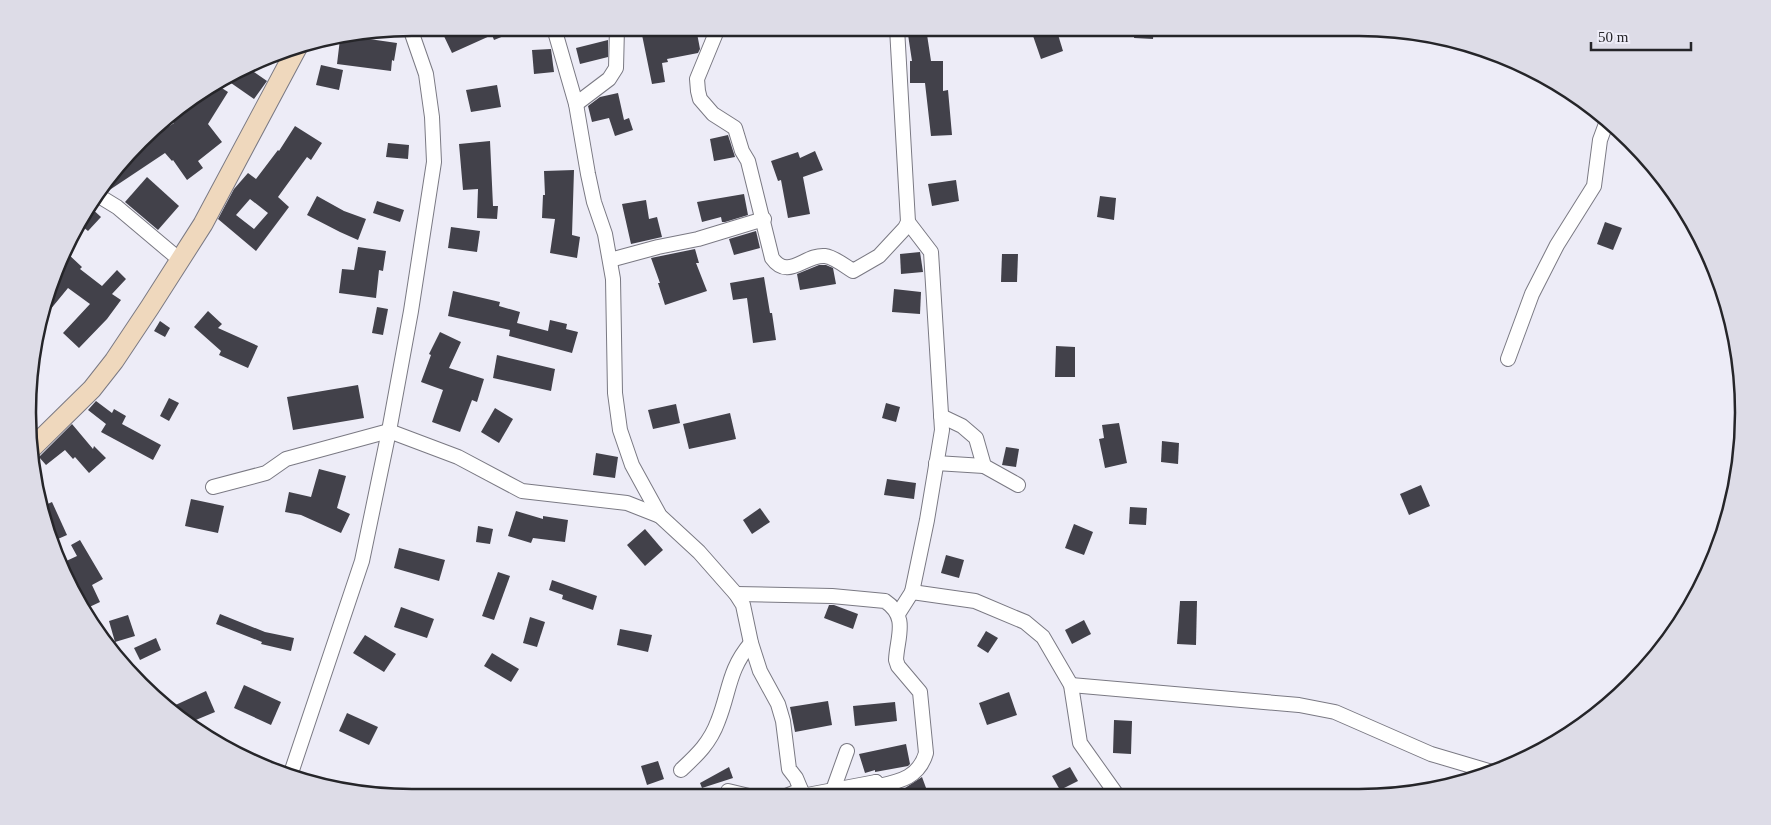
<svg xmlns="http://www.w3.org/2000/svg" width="1771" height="825" viewBox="0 0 1771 825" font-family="'Times New Roman',serif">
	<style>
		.building { fill: #42414a; fill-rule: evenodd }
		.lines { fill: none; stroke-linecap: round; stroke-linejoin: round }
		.street-casing { stroke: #7a7983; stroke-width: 16 }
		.secondary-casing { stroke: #7a7983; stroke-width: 21 }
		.street { stroke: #fff; stroke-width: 14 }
		.secondary { stroke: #efd8bd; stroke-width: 19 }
		.rim { fill: none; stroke: #252529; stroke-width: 2.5 }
	</style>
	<rect width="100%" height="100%" fill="#edecf7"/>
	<!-- building -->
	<g class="building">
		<polygon points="452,28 524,28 494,40 492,35 452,53 442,32"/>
		<polygon points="653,28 661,28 663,35 696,28 700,49 698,53 667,59 668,62 662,63 665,82 652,84 641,30"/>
		<polygon points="907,28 926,28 931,61 943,61 943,91 948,90 952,135 931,136 925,83 910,83 910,61 912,61"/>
		<polygon points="1050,28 1056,28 1063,51 1041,59 1032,33"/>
		<polygon points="1135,28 1154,28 1153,39 1134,38"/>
		<polygon points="355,37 397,43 394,61 392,60 391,71 337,64 340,39"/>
		<polygon points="608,40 608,57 580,64 576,48"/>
		<polygon points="551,49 554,72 534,74 532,50"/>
		<polygon points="261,60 254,72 267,81 254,99 231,83 240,70"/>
		<polygon points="321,65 343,70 339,90 316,85"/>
		<polygon points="214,83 228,92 208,124 222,142 198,161 203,168 187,180 173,160 172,161 165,153 108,191 104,189 140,146 174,123 168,116"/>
		<polygon points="497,85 501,107 471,112 466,90"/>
		<polygon points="618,93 624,120 629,118 633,130 615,136 609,118 592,122 588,106 600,97"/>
		<path d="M295,126L322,143L311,160L307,157L278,197L289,207L256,251L218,219L234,189L248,173L256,179L278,150L279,151ZM250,199L268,213L254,229L236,215Z"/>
		<polygon points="728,135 735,157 714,161 710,139"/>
		<polygon points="490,141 493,206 498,206 497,219 477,218 478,189 463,190 459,144"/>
		<polygon points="388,143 409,145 408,159 386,157"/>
		<polygon points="815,151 823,170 803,177 810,214 788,218 781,180 778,181 771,161 798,152 800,158"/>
		<polygon points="574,170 572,235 580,237 577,258 550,253 555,219 542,218 543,195 545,195 544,171"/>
		<polygon points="147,177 179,206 158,230 125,202"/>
		<polygon points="956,180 959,201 932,206 928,184"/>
		<polygon points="744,194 748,215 725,222 722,222 721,217 702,222 697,202"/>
		<polygon points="317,196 344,211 366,219 358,240 340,232 307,215"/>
		<polygon points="1100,196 1116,198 1114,220 1097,217"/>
		<polygon points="646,200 649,219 657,217 662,237 631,244 622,204"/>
		<polygon points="377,201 404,210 400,222 373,213"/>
		<polygon points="90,207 101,217 88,231 78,223"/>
		<polygon points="1605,222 1622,228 1613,250 1597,244"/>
		<polygon points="451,227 480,231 477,252 448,248"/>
		<polygon points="756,231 760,248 734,255 729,239"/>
		<polygon points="358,247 386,251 383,271 379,270 376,298 339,293 342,269 354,270"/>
		<polygon points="695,249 699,263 696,263 707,291 665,305 658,283 660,283 651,258"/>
		<polygon points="920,252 923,272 901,274 900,254"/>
		<polygon points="67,253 82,267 80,269 102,286 117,270 126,279 112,294 121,300 107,319 79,348 63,333 90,304 68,288 45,316 44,315"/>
		<polygon points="1002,254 1018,254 1017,282 1001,282"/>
		<polygon points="819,265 826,265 833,268 836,284 800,290 797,274"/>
		<polygon points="764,277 770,313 772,313 776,340 753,343 747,298 733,300 730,283"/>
		<polygon points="894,289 921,292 920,314 892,312"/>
		<polygon points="453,291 500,302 499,306 520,312 517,323 548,331 550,320 567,324 566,329 578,332 572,353 509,336 510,330 448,316"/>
		<polygon points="377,307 388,309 383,335 372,333"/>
		<polygon points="208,311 222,324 218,328 258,346 248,368 219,355 221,351 194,327"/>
		<polygon points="160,321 170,328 165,337 154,331"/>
		<polygon points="440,332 461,342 449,368 484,379 477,402 472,400 460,432 432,422 443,390 421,382 431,355 429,354"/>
		<polygon points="1056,346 1075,347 1075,377 1055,377"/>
		<polygon points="497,355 555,369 551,391 493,378"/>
		<polygon points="358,385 364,418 293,430 287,397"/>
		<polygon points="169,398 179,403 169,421 160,416"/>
		<polygon points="96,401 112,413 114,409 126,416 122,424 161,445 153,460 101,432 106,424 88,410"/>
		<polygon points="886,403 900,407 896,422 882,418"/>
		<polygon points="676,404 680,423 653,429 648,410"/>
		<polygon points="495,408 513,419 499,443 481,432"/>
		<polygon points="730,413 736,439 689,449 683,424"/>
		<polygon points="1119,423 1127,463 1105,468 1099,439 1104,438 1102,425"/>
		<polygon points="72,424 93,449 94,446 106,458 89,473 75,457 73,459 65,450 46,465 39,457"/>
		<polygon points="1162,441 1179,443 1178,464 1161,462"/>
		<polygon points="1006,447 1019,449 1016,467 1002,465"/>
		<polygon points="596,453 618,457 615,478 593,475"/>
		<polygon points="319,469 346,476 337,508 350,514 341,533 301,515 285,512 289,492 311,497"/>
		<polygon points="887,479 916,483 914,499 884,495"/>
		<polygon points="1421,485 1430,506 1409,515 1400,494"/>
		<polygon points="191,499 224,506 218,533 185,526"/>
		<polygon points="52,502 67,535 51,542 41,507"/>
		<polygon points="1130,507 1147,508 1146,525 1129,524"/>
		<polygon points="760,508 770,522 752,534 743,520"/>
		<polygon points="516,511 543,519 543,516 568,520 565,542 533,538 531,543 508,536"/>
		<polygon points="1074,524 1093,532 1084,555 1065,548"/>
		<polygon points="478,526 493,529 490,544 476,542"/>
		<polygon points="645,529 663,550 645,566 627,545"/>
		<polygon points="80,540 103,579 92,585 100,602 83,610 73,592 75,592 62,563 77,556 71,545"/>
		<polygon points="399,548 445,560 439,581 394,568"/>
		<polygon points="946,555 964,560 959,578 941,573"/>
		<polygon points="498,572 510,576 494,620 482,616"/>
		<polygon points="552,580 597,596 593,610 562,599 563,595 549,590"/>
		<polygon points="1180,601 1197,601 1196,645 1177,644"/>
		<polygon points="829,605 834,605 858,614 853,629 824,618"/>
		<polygon points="401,607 434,619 427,638 394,627"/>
		<polygon points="220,614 265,632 294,638 291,651 261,644 262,642 216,624"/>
		<polygon points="128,615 135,636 115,642 109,621"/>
		<polygon points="530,617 545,622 537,647 523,643"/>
		<polygon points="1084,620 1091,634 1072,644 1065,630"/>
		<polygon points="620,629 652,635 648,652 617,645"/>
		<polygon points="986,631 998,638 988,653 977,646"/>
		<polygon points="365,635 396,654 384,672 353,653"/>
		<polygon points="156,638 161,650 140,660 134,648"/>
		<polygon points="492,653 519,669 511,682 484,666"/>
		<polygon points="244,685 281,702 271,725 234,708"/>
		<polygon points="206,691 215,712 191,722 169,708"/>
		<polygon points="1009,692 1017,715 987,725 979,703"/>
		<polygon points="828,701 832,725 795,732 790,707"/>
		<polygon points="895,702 897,721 855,726 853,706"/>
		<polygon points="347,713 378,727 369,745 339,731"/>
		<polygon points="1114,720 1132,721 1131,754 1113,753"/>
		<polygon points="906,744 910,764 908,766 875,772 875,770 865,773 859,754"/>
		<polygon points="658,761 664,779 647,785 641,766"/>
		<polygon points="729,767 733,778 702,788 700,783"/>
		<polygon points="1070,767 1078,781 1060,790 1052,776"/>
		<polygon points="922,777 929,796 878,796 905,788"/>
	</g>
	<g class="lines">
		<defs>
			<g id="street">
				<polyline points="554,28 576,104 588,174 594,202 605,234 613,279 615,393 620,430 632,465 660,516 699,552 736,594 743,605 751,643 760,671 778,704 783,721 789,769 796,778 801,790 802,796"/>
				<path d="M718,28L697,79L698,91L700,99L713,114L735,128L742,151L748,161L772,258C788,281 805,254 825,256C834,257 845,266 853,271L879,256L905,228L908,222L897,28"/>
				<polyline points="576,104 609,79 616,68 617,28"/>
				<polyline points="99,196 117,207 180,260"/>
				<polyline points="610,260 658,247 698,239 764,219"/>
				<polyline points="1508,359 1532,294 1557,245 1594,186 1600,140 1607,121"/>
				<polyline points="941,416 962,426 976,438 984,466 1018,485"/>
				<polyline points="936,463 984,466"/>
				<polyline points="213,487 266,473 286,459 389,431 458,457 522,491 627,503 660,516"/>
				<polyline points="912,592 975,601 1025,622 1043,637 1071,685 1080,743 1117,795"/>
				<path d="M736,594L832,596L885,601C909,617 897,637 896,660L898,666L920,692L926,753C919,777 901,781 879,786L876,782L868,796"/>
				<polyline points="898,614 912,592 927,520 942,430 931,252 908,222"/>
				<polyline points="1071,685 1299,705 1335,712 1431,754 1492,772"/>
				<path d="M681,770C697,755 710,743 718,721C730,691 728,670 751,643"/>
				<polyline points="290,776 362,561 389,431 411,311 434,162 432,117 426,74 410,28"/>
				<polyline points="833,790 847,751"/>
				<polyline points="728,791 749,796"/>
				<polyline points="786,796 801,790"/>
				<polyline points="802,796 876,782"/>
			</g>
			<polyline id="secondary" points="31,449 92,389 114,361 150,307 203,224 298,46"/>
		</defs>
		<!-- street casing -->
		<use href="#street" class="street-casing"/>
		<!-- secondary casing -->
		<use href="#secondary" class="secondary-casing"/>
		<!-- street -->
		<use href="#street" class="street"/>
		<!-- secondary -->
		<use href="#secondary" class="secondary"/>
	</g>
	<!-- crop -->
	<path d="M0 0H1771V825H0ZM412 36H1359A376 376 0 0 1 1735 412V413A376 376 0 0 1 1359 789H412A376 376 0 0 1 36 413V412A376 376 0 0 1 412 36Z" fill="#dddce7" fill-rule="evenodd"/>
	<path class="rim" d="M412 36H1359A376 376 0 0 1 1735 412V413A376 376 0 0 1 1359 789H412A376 376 0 0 1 36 413V412A376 376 0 0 1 412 36Z"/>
	<!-- scale -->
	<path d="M1591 42v8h100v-8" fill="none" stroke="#252529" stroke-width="2.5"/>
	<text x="1598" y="42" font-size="15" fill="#252529" stroke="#edecf7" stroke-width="4" paint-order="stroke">50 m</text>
</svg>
